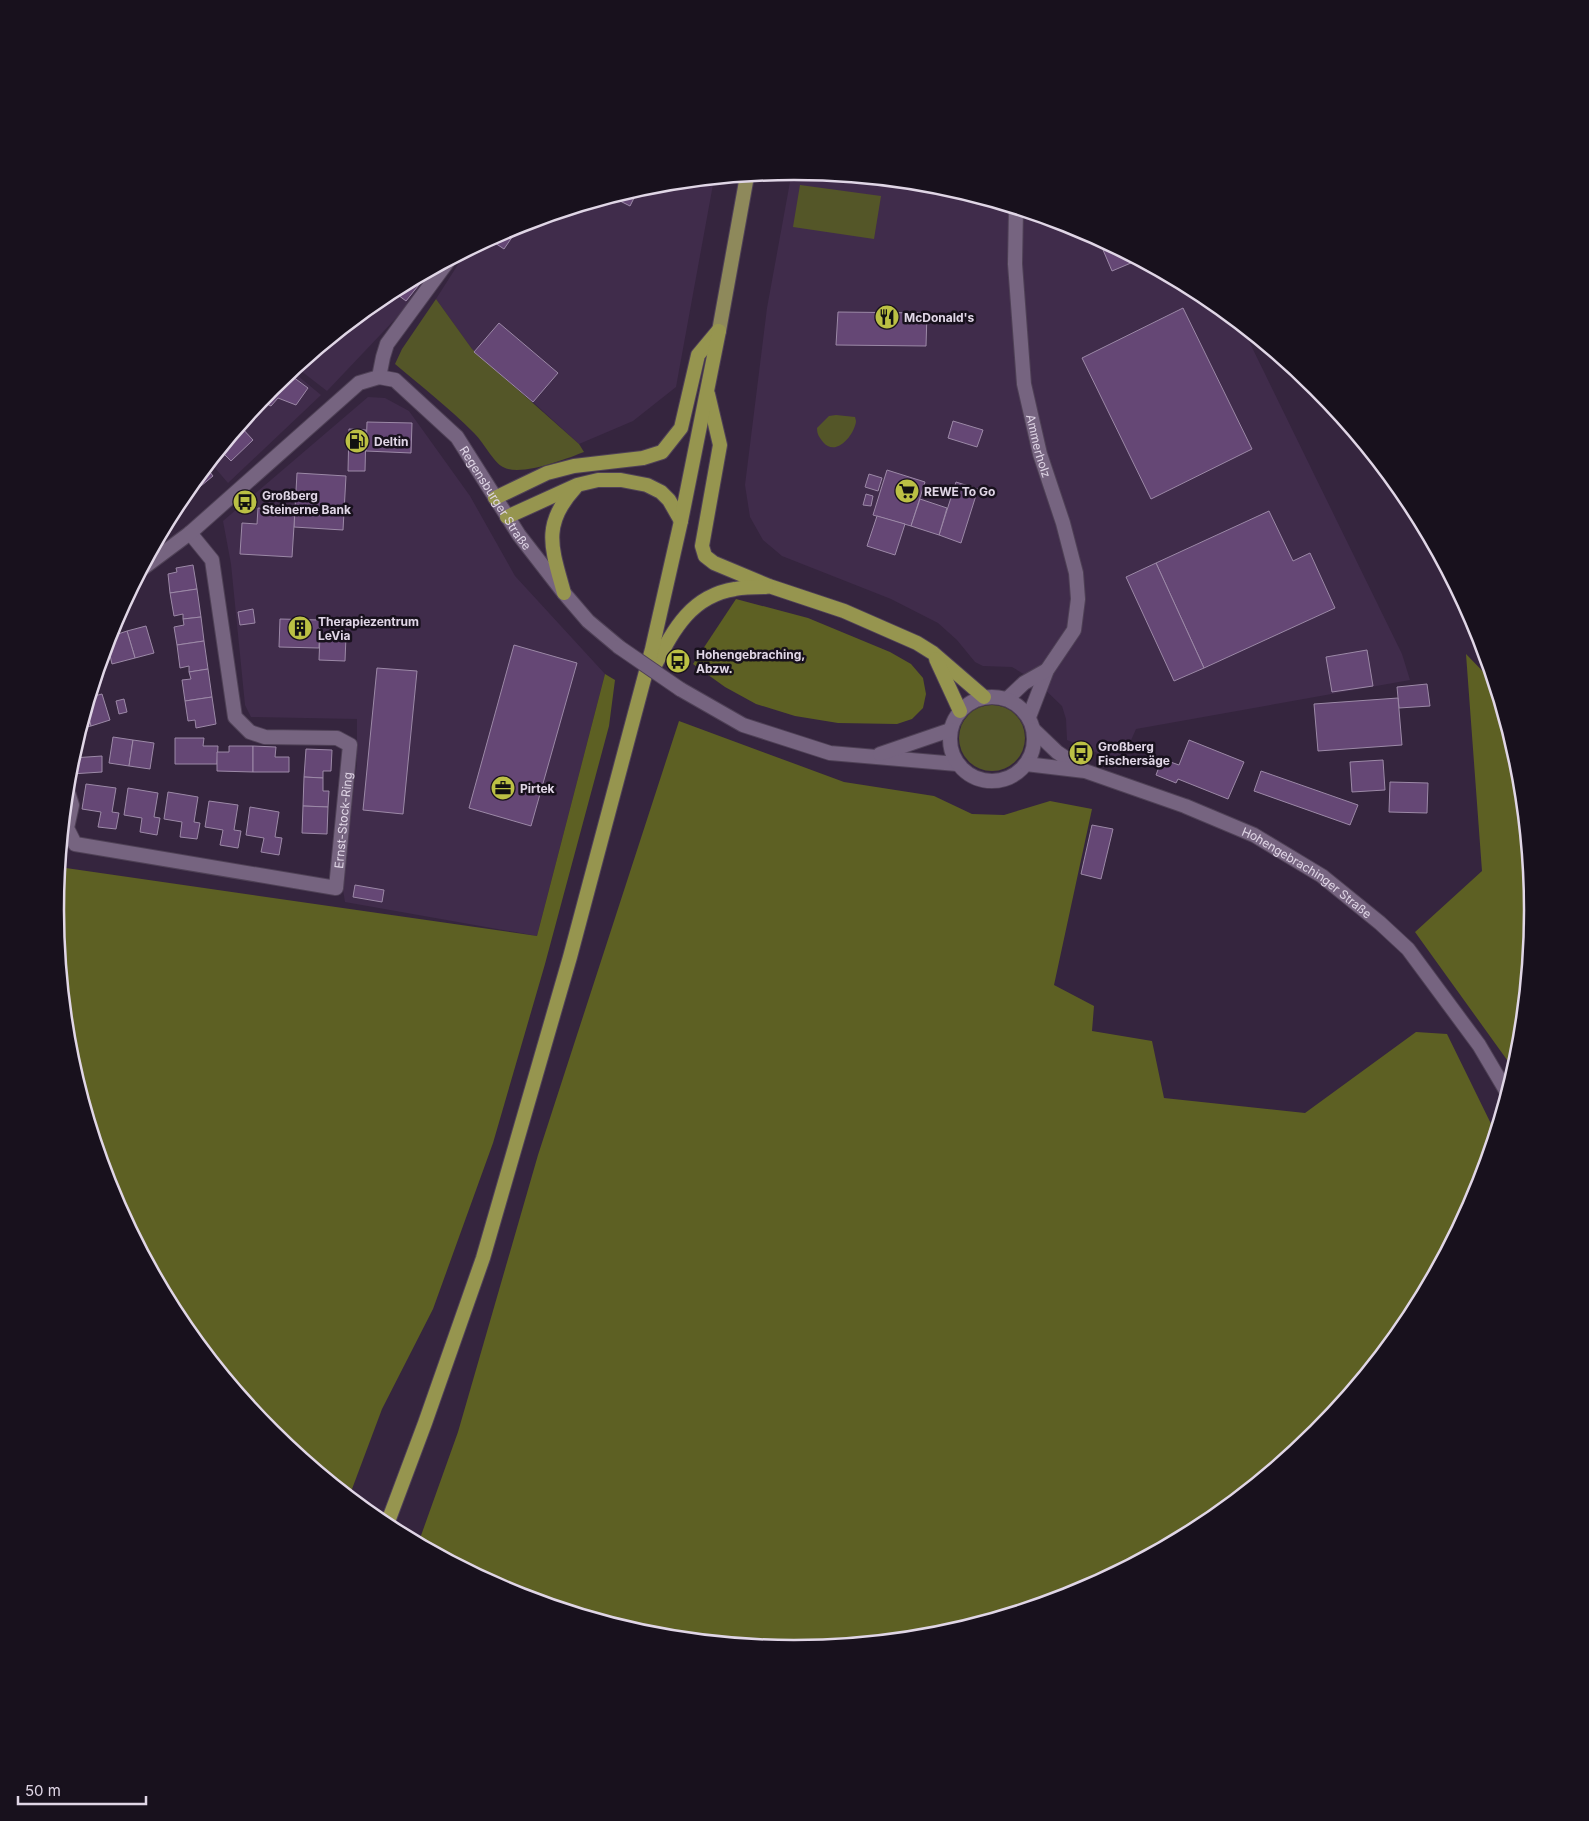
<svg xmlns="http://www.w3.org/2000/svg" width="1589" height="1821" viewBox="0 0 1589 1821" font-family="Inter,sans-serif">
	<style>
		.built { fill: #402c4b }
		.green { fill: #545628 }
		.forest { fill: #5d6023 }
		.building { fill: #654775; stroke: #9c89a7 }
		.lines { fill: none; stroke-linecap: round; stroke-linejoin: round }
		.minor-casing { stroke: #4f4156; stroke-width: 16 }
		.tertiary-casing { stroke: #4f4156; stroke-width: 16 }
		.primary-casing { stroke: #4f4156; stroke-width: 16 }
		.trunk-casing { stroke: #4f4156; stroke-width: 16 }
		.minor { stroke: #766480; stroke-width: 14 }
		.tertiary { stroke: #766480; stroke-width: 14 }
		.primary { stroke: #8e895b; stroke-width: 14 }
		.trunk { stroke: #96954f; stroke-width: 14 }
		.tertiary-bridge-casing { stroke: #4f4156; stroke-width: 16; stroke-linecap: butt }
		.tertiary-bridge { stroke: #766480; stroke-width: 14 }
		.labels { text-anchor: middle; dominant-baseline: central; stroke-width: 5; stroke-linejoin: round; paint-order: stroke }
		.poi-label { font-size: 12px; font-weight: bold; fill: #e0d6e6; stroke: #18111d; text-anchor: start }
		.street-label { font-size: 12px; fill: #e0d6e6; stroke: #18111d }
		.rim { fill: none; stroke: #e0d6e6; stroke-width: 2.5 }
	</style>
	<rect width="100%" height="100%" fill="#35253e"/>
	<!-- built -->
	<g class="built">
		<polygon points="792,171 939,185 1078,227 1206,296 1241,325 1402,654 1410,680 1136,729 1121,763 1067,740 1066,719 1062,706 1037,682 1012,667 983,666 975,662 957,640 938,623 891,599 782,556 763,540 750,517 745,485 767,308"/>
		<polygon points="714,179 676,387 633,421 579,444 533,402 474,352 436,299 466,252 512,227 651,185"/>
		<polygon points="434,269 400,314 327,391 296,367 384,295"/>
		<polygon points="292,371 321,395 228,483 210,462 272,387"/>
		<polygon points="368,397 385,398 409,411 470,496 515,576 605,674 537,936 345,902 342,884 357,763 357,719 251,717 245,705 231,564 223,521"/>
	</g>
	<!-- green -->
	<g class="green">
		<polygon points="800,185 881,196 874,239 793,227"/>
		<path d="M436,299L472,349L579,444L584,452C566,459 520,477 503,467C494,463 482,440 473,432C449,408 421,386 395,364L402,349Z"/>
		<path d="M836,415L855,417L856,421C855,434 836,458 823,442C819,437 817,434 817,428L829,416Z"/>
		<circle cx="992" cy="738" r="33"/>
	</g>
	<!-- forest -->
	<g class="forest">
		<polygon points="736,599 808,618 890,652 911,664 923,678 926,694 923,708 912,719 897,724 838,723 795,716 756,704 725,687 693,664"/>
		<polygon points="1466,654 1495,684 1520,767 1534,911 1520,1055 1515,1071 1415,932 1482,871"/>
		<polygon points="605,674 615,680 609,726 545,964 493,1143 433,1309 382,1409 349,1497 271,1433 179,1321 111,1193 69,1054 55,910 59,867 537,936"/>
		<polygon points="679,721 844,782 934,796 972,814 1004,815 1050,801 1092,809 1054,985 1094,1006 1092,1031 1152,1041 1164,1098 1305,1113 1416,1032 1447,1034 1496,1134 1478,1194 1409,1322 1317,1434 1205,1526 1077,1594 938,1636 794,1650 650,1636 511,1594 418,1544 458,1432 538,1155"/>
	</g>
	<!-- building -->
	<g class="building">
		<polygon points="636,190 635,196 630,206 612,197"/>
		<polygon points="521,224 504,249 489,239 512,227"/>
		<polygon points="1098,238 1138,260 1112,271"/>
		<polygon points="430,271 406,301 394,292 396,289"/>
		<polygon points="1183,308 1252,449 1151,499 1082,358"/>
		<polygon points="838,312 927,313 926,346 836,345"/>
		<polygon points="499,323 558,373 533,402 474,352"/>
		<polygon points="289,374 308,388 296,405 278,398 271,406 261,401 272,387"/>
		<polygon points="953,421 983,430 977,447 948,438"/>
		<polygon points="367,422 412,423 411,453 366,451"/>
		<polygon points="240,426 253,440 231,461 220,450"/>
		<polygon points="349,429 366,430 365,471 348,471"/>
		<polygon points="206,467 213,476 184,500 182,497"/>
		<polygon points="887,470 925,482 911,526 873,515"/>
		<polygon points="297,473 346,476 343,530 294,527"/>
		<polygon points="869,474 882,478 878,491 865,487"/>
		<polygon points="956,482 978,489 961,543 939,535"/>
		<polygon points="866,494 873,496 871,506 863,505"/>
		<polygon points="920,499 947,508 939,535 911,526"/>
		<polygon points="179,500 185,507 177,514 174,510"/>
		<polygon points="258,508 295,510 292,557 240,554 242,523 257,524"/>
		<polygon points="1269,511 1293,561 1310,553 1335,608 1204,668 1156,563"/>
		<polygon points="877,516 905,524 895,555 867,546"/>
		<polygon points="1156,563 1204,668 1174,681 1126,577"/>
		<polygon points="193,565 197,589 170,593 168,574 177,572 176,568"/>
		<polygon points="197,589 201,617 183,619 183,614 174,616 170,593"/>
		<polygon points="253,609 255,623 240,625 238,612"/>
		<polygon points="201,617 204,641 177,645 174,627 184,625 183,619"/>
		<polygon points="280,619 320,620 319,648 279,647"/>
		<polygon points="146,626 154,653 135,658 127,631"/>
		<polygon points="127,631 135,658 112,664 107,643 109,637"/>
		<polygon points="320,635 346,636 345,661 319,660"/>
		<polygon points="204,641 208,669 189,672 189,666 180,668 177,645"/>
		<polygon points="514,645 577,663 531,826 469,808"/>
		<polygon points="1367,650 1373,686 1332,692 1326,657"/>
		<polygon points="377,668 417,671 403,814 363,810"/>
		<polygon points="208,669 212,697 185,701 182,680 191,679 189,672"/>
		<polygon points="1427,684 1430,706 1399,708 1397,687"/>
		<polygon points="102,694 110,720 91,726 86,709 90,697"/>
		<polygon points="212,697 216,724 196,728 195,720 188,721 185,701"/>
		<polygon points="1398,698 1402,745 1318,751 1314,704"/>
		<polygon points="124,699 127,712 119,714 116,701"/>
		<polygon points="86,709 91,726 81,728"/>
		<polygon points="113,737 133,740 129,766 109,763"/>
		<polygon points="175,738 204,738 203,746 218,746 217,764 175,764"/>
		<polygon points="133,740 154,743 150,769 129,766"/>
		<polygon points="1189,740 1244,762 1228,799 1178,779 1176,783 1156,775 1162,759 1179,765"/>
		<polygon points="229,746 253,746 253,772 217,771 217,752 229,752"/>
		<polygon points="253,746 276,747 275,757 289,757 289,772 253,772"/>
		<polygon points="306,749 332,750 331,771 323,771 323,778 304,777"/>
		<polygon points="102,756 102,772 71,774 72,758"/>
		<polygon points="1383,760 1385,790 1352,792 1350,762"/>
		<polygon points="1261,771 1358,805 1350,825 1254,791"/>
		<polygon points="304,777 323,778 323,791 329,791 328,807 303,806"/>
		<polygon points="1390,782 1428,783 1427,813 1389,812"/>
		<polygon points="86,784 116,788 112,812 119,813 116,829 98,827 101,812 82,809"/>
		<polygon points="128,788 158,793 154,817 160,818 157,835 140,832 142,818 124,815"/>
		<polygon points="168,792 198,797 194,822 200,823 197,839 180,837 182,822 164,819"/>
		<polygon points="209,801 238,805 234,830 241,831 238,848 220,845 223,830 205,827"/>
		<polygon points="303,806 328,807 327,834 302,833"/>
		<polygon points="250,807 279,812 275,837 282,838 279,855 261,852 264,838 246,835"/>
		<polygon points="1092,825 1113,829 1101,879 1081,874"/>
		<polygon points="355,885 384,890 382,902 353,897"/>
	</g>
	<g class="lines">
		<defs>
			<g id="minor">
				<path id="s1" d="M1016,209L1015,264L1024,384L1040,454L1063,523L1076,573L1078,599L1074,630L1047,670L1029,717"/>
				<polyline points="379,377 383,357 387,344 448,261"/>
				<polyline points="1007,699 1024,683 1047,670"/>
				<path id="s2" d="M67,789L72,805L67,828L75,844L336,888L350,745L337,738L265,737L250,732L235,717L212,560L190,533"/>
			</g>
			<g id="tertiary">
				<path id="s3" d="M143,568L190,533L359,383L379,377L395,380L457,437L519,535L564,593L588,621L619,647"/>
				<polyline points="680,689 743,725 830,753 957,764"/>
				<circle cx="992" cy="739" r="42"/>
				<polyline points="1034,730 1057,752 1082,769"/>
				<polyline points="880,754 950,730"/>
				<path id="s4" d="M1026,764L1085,771L1185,806L1254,835L1322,876L1380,923L1408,949L1479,1045L1508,1094"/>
			</g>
			<polyline id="primary" points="719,331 747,176"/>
			<g id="trunk">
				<polyline points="708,394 720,445 702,546 705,556 714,563 769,586 844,611 917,643 933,653 984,697"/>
				<polyline points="495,498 547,473 574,466 643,458 662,452 681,428 698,355 718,331"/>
				<polyline points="507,517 577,485 598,480 621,480 647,485 661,492 669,500 681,521"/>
				<path d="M564,593C552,549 541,525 575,488"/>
				<polyline points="936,659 960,711"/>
				<path d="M654,667C673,631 690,596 735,589C745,587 755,587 766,587"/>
				<polyline points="386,1527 425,1423 483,1258 570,957 652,649 681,521 719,331"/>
			</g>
		</defs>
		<!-- minor casing -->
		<use href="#minor" class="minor-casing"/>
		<!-- tertiary casing -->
		<use href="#tertiary" class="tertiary-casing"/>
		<!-- primary casing -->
		<use href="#primary" class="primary-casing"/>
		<!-- trunk casing -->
		<use href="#trunk" class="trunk-casing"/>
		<!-- minor -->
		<use href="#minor" class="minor"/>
		<!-- tertiary -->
		<use href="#tertiary" class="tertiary"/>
		<!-- primary -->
		<use href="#primary" class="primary"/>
		<!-- trunk -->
		<use href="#trunk" class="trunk"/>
		<defs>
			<polyline id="tertiary-bridge" points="619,647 680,689"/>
		</defs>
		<!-- tertiary-bridge casing -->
		<use href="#tertiary-bridge" class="tertiary-bridge-casing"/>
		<!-- tertiary-bridge -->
		<use href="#tertiary-bridge" class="tertiary-bridge"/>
	</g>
	<!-- icons -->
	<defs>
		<symbol id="restaurant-disc" viewBox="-11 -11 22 22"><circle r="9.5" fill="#bbc044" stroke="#18111d"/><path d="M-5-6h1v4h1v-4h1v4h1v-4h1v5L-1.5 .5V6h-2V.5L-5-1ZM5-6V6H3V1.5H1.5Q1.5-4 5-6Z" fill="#111"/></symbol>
		<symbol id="fuel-disc" viewBox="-11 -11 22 22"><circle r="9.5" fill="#bbc044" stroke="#18111d"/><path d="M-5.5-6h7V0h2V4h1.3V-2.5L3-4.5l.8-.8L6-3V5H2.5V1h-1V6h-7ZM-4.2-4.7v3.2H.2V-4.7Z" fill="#111"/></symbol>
		<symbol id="supermarket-disc" viewBox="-11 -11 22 22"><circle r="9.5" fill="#bbc044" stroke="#18111d"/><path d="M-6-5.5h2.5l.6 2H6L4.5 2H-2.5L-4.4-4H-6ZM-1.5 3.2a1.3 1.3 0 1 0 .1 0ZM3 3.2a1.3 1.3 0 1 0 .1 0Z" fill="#111"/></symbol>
		<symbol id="bus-disc" viewBox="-11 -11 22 22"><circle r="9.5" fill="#bbc044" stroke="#18111d"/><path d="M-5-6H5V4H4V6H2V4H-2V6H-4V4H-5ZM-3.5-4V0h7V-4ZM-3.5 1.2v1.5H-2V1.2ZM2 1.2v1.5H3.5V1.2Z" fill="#111"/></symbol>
		<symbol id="building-disc" viewBox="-11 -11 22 22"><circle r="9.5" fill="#bbc044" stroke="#18111d"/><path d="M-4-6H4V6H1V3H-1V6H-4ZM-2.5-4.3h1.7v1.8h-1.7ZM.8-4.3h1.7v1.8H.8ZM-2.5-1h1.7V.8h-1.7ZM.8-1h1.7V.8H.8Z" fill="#111"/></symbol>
		<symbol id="office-disc" viewBox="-11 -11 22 22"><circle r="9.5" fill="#bbc044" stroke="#18111d"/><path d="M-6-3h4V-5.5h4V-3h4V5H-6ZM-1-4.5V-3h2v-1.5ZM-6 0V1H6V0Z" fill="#111"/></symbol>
	</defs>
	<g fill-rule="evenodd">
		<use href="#restaurant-disc" x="873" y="303" width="28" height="28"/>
		<use href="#fuel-disc" x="343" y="427" width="28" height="28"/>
		<use href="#supermarket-disc" x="893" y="477" width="28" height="28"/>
		<use href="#bus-disc" x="231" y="488" width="28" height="28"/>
		<use href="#building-disc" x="286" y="614" width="28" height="28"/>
		<use href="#bus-disc" x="664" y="647" width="28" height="28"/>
		<use href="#bus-disc" x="1067" y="739" width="28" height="28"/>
		<use href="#office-disc" x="489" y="774" width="28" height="28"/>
	</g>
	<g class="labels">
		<!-- poi labels -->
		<g class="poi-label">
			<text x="904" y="317">McDonald's</text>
			<text x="374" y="441">Deltin</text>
			<text x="924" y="491">REWE To Go</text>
			<text x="262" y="495">Großberg<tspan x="262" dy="14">Steinerne Bank</tspan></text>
			<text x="318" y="621">Therapiezentrum<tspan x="318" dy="14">LeVia</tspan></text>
			<text x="696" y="654">Hohengebraching,<tspan x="696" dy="14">Abzw.</tspan></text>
			<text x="1098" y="746">Großberg<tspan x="1098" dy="14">Fischersäge</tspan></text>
			<text x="520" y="788">Pirtek</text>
		</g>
		<!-- street labels -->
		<g class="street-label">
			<text stroke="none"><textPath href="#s1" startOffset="239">Ammerholz</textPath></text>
			<text stroke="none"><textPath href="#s3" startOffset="478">Regensburger Straße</textPath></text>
			<text stroke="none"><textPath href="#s2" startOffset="391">Ernst-Stock-Ring</textPath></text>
			<text stroke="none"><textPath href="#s4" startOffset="305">Hohengebrachinger Straße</textPath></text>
		</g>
	</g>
	<!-- crop -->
	<path d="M0 0H1589V1821H0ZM64 910a730 730 0 1 1 1460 0a730 730 0 1 1-1460 0Z" fill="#18111d" fill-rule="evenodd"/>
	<path class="rim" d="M64 910a730 730 0 1 1 1460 0a730 730 0 1 1-1460 0Z"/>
	<!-- scale -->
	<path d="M18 1796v8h128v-8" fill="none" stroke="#e0d6e6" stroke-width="2.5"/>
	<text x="25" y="1796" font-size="15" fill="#e0d6e6" stroke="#18111d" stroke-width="4" paint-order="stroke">50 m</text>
</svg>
